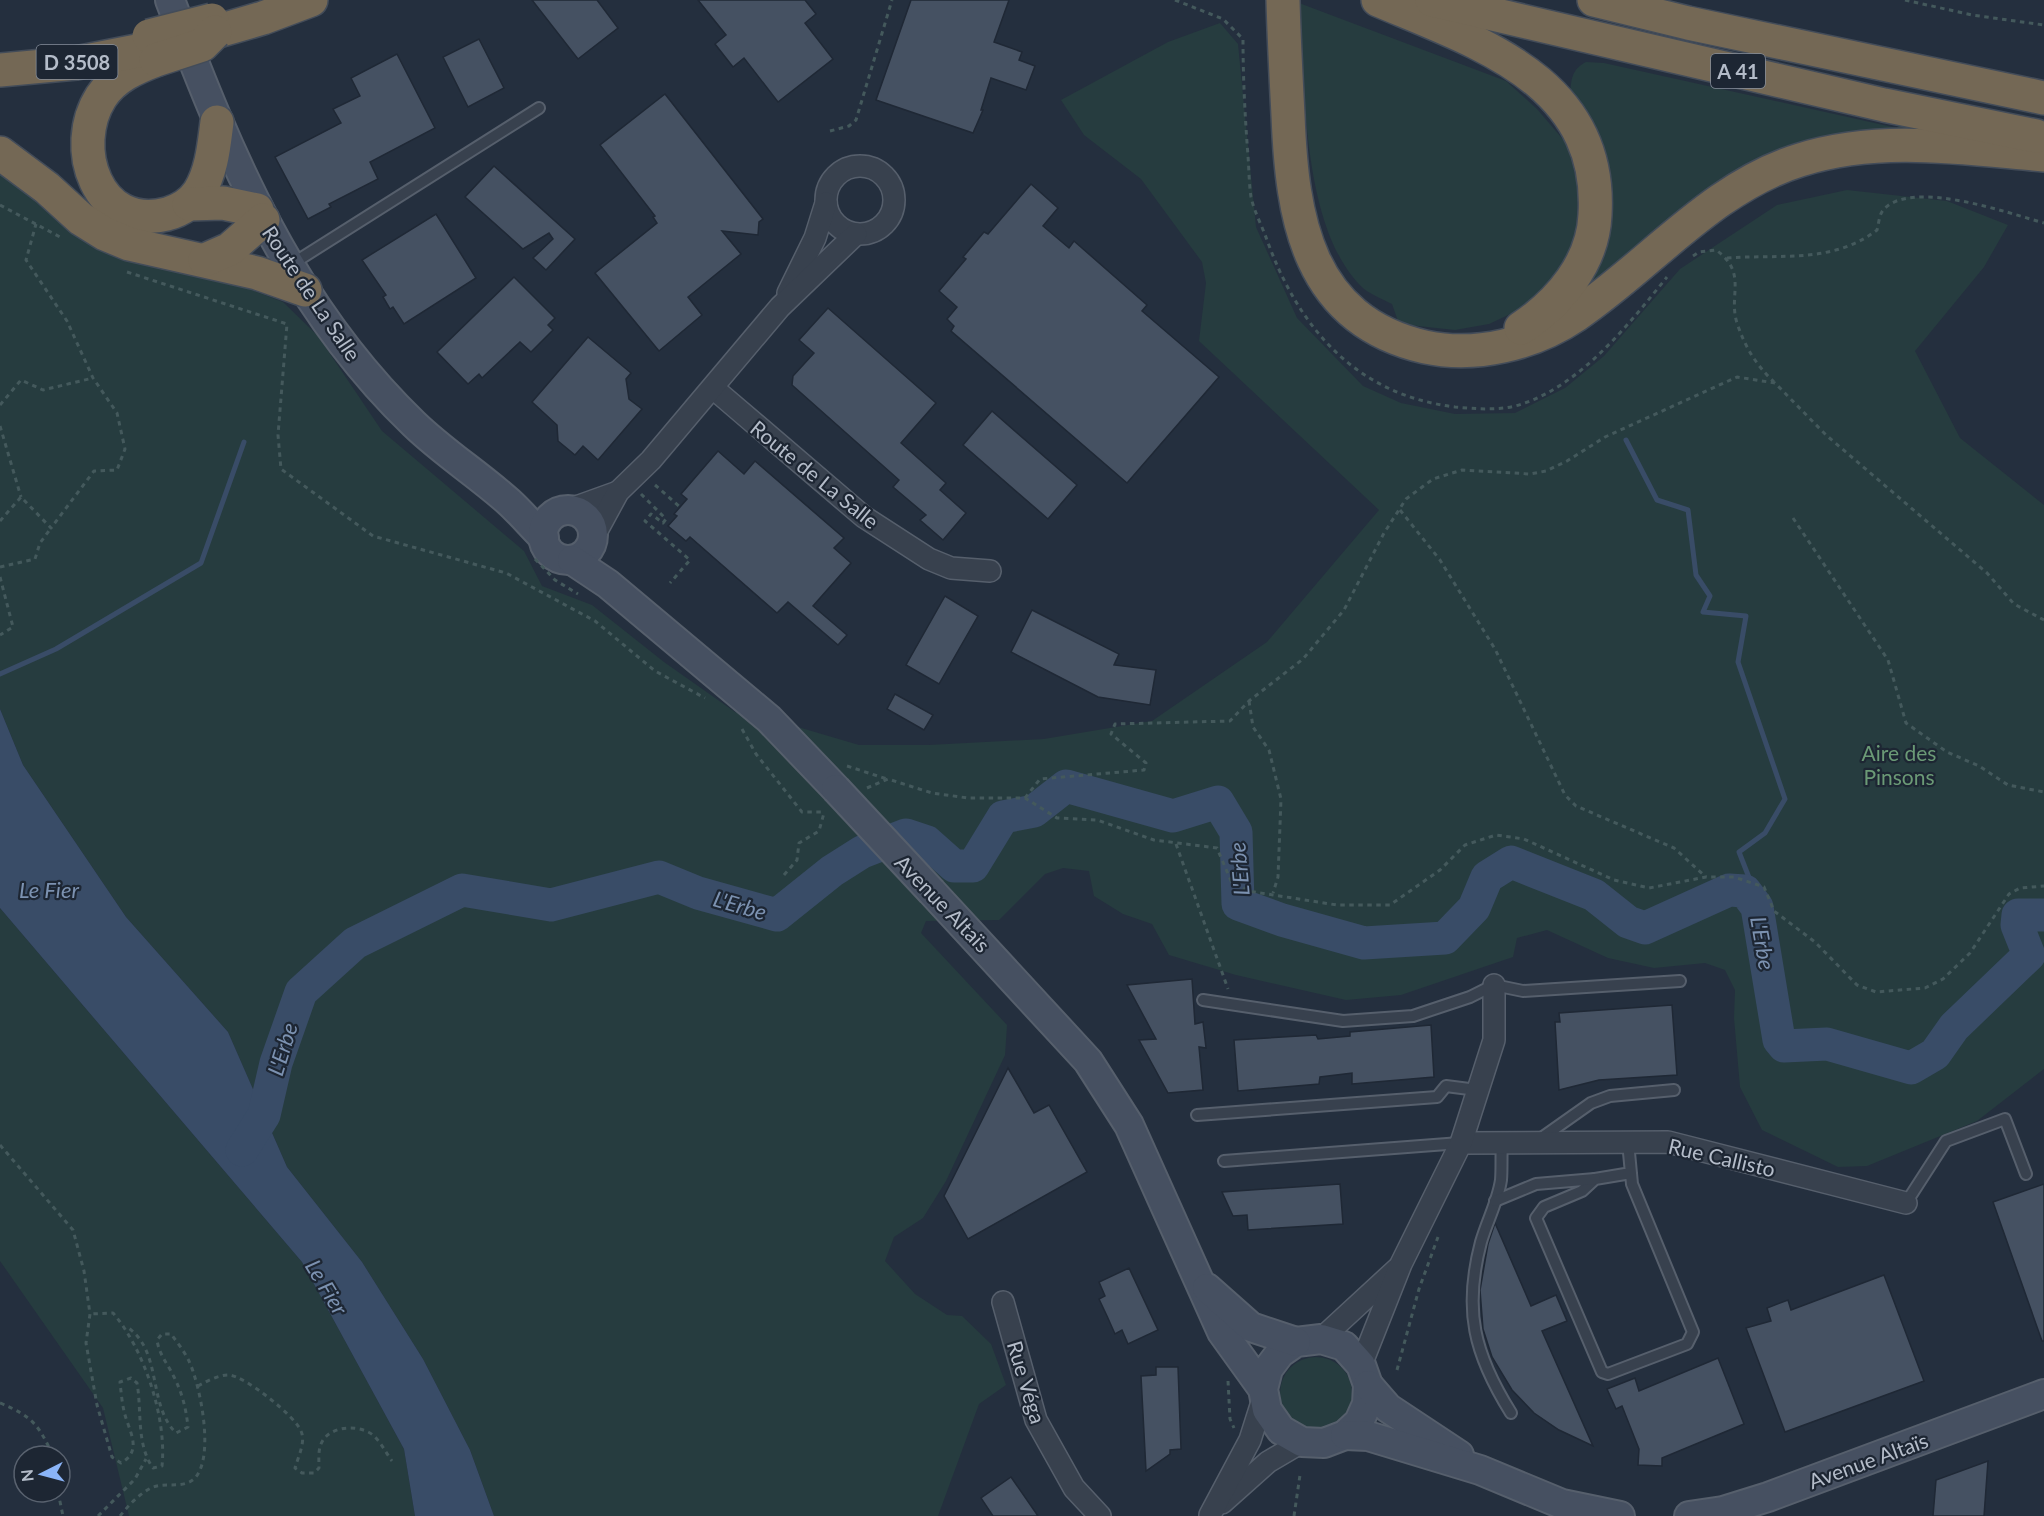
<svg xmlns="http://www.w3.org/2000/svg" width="2044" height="1516" viewBox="0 0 2044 1516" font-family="Lato,sans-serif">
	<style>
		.green { fill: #263c3f }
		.water { fill: #394c67 }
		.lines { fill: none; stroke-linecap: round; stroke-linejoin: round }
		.stream { stroke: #394c67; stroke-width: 5 }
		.river { stroke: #394c67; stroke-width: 33 }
		.building { fill: #455162; stroke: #1f2835; stroke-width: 1.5 }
		.lane-casing { stroke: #565f6c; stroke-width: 14 }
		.street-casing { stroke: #565f6c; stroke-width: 24 }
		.secondary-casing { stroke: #565f6c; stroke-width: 32 }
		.highway-casing { stroke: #434c59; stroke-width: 36 }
		.path { stroke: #44595c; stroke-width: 3; stroke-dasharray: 4.5 4.5; stroke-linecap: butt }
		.lane { stroke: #38414e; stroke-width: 10 }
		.street { stroke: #38414e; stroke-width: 21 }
		.secondary { stroke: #465061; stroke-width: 28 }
		.highway { stroke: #746855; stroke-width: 33 }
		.secondary-bridge-casing { stroke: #565f6c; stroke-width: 32; stroke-linecap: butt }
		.highway-bridge-casing { stroke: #434c59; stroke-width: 36; stroke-linecap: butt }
		.secondary-bridge { stroke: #465061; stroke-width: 28 }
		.highway-bridge { stroke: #746855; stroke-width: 33 }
		.labels { text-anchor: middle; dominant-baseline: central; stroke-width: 4.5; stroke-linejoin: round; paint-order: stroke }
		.shield { fill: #1d2633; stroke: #878f9c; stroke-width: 1.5 }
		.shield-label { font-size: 20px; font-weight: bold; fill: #b4bcc9 }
		.street-label { font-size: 21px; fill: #b4bcc9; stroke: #1d2633 }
		.park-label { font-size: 21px; fill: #6b9a76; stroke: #1d2633 }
		.water-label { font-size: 22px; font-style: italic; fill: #7c92b1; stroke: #1d2633 }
	</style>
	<rect width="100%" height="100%" fill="#242f3e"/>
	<!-- green -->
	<g class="green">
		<path d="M1299,3L1506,81L1537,109L1567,144L1579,190L1575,240L1562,267L1547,288L1521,309L1489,324L1455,330L1399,324L1392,304C1384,300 1372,295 1364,289C1301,231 1305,84 1299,3Z"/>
		<polygon points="1220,23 1238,44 1256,227 1297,318 1363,386 1401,403 1455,414 1515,413 1565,388 1604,356 1680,269 1777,205 1847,190 1947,201 2008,225 1984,267 1915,351 1960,438 2044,505 2044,1069 1977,1121 1867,1166 1838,1167 1762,1130 1740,1087 1734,1018 1735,990 1725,970 1705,963 1654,968 1608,958 1547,930 1517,938 1513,957 1401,995 1346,1000 1236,975 1169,955 1152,924 1123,914 1094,896 1089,871 1063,868 1045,874 999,920 926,921 921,933 1007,1025 1005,1055 946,1181 923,1218 894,1237 885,1261 915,1294 947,1315 962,1316 991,1344 1006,1385 979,1404 938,1516 494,1516 470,1450 423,1359 362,1262 287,1167 228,1032 126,917 23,765 0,709 0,168 213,275 283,302 318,336 382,431 524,551 542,586 592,605 664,662 735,712 781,722 859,745 929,745 1044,739 1152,721 1267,642 1379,510 1199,341 1206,283 1202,262 1141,179 1084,135 1061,100 1168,42"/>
		<path d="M1586,62L1604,63L1897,128L1900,123L1967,137L1849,141L1564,313L1600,244L1570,99C1571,82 1570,70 1586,62Z"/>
		<polygon points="0,908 302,1262 404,1449 415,1516 129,1516 103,1408 0,1261"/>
		<circle cx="1316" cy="1393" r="36"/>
	</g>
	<!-- water -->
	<polygon class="water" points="0,709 23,765 126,917 228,1032 287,1167 362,1262 423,1359 470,1450 494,1516 415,1516 404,1449 302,1262 0,908"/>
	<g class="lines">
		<!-- stream -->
		<g class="stream">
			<polyline points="1626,440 1657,500 1688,510 1696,575 1710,596 1703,612 1746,616 1738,662 1785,799 1765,833 1739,852 1750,880 1745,891"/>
			<polyline points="0,674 56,649 201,563 244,442"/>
		</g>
		<!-- river -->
		<polyline class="river" points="242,1150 264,1115 276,1063 301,992 355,943 462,890 551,905 659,877 698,893 777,915 832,871 862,852 906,835 927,842 954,866 973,866 1003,817 1034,811 1066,786 1173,816 1218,802 1236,832 1238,904 1282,920 1364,943 1445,938 1474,908 1487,877 1511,862 1594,895 1628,922 1645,928 1729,890 1745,891 1757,907 1779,1040 1784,1046 1827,1044 1911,1068 1935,1054 1954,1027 2029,955 2017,925 2018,915 2044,915"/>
	</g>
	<!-- building -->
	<g class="building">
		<polygon points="532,0 597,0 618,28 578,59"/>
		<polygon points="698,0 805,0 816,14 805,23 833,59 778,102 744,58 733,67 715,44 726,35"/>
		<polygon points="911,0 1009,0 994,42 1022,52 1019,60 1035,66 1026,90 991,78 981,110 983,110 973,133 876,100"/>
		<polygon points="479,39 504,88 468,107 443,57"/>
		<polygon points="397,54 435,128 370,162 378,179 329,204 331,207 308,219 275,157 341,123 333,109 360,96 351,78"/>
		<polygon points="665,94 763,219 759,222 758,235 722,231 741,254 688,297 702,315 659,351 595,273 657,223 653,217 655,216 600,145"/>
		<polygon points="494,166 575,239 546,270 533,258 553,239 549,233 523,249 465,197"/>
		<polygon points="1031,184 1058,208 1043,226 1069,248 1074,241 1147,305 1142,311 1219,377 1127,483 951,331 954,326 947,319 957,307 939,291 966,259 963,257 984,232 988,234"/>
		<polygon points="436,214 476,278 404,324 393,307 390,309 383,297 386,295 362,260"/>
		<polygon points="514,277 555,318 548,325 553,330 531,352 520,342 482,378 479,374 468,384 437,352"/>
		<polygon points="828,308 936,403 901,443 946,483 940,490 966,513 943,540 920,520 926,515 893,487 899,480 792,385 793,376 814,353 799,340"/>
		<polygon points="588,337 631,373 626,379 629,399 642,409 598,460 583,446 575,455 558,441 557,425 532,402"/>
		<polygon points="992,411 1077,485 1048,519 963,445"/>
		<polygon points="718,451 744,474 755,461 844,538 834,548 851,563 813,606 847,635 838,645 788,602 777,613 690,537 686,541 668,526 677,516 674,514 687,499 681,494"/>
		<polygon points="945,596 978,616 939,684 906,665"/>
		<polygon points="1032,610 1119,654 1114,665 1156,670 1150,705 1098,697 1011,652"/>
		<polygon points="895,694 933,715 924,730 887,709"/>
		<polygon points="1192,979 1195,1024 1203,1022 1206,1048 1199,1047 1203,1090 1168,1093 1139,1040 1156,1039 1127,985"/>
		<polygon points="1672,1005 1677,1075 1599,1080 1559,1090 1555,1022 1560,1022 1559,1013"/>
		<polygon points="1431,1025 1434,1077 1352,1084 1352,1073 1320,1077 1319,1084 1238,1091 1234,1040 1316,1035 1318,1039 1350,1036 1350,1032"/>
		<polygon points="1008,1068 1034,1113 1049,1105 1087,1172 968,1239 944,1196"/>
		<polygon points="1340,1184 1343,1224 1248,1230 1247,1215 1233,1216 1222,1192"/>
		<polygon points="2044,1184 2044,1341 2042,1341 1993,1202"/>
		<polygon points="1495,1223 1531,1306 1556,1295 1567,1321 1542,1331 1593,1446 1559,1430 1534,1413 1512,1390 1492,1357 1483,1329 1480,1290 1488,1244"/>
		<polygon points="1129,1268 1158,1330 1128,1344 1122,1330 1115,1334 1107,1316 1099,1299 1105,1296 1099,1282"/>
		<polygon points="1884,1275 1924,1381 1785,1432 1746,1328 1771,1321 1767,1308 1788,1300 1791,1310"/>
		<polygon points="1718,1358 1744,1424 1662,1458 1662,1466 1638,1465 1639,1449 1622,1406 1616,1409 1607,1389 1635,1378 1639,1391"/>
		<polygon points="1156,1367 1178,1367 1181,1449 1170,1450 1170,1454 1146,1471 1141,1376 1156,1375"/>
		<polygon points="1988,1461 1984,1516 1933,1516 1936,1480"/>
		<polygon points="1011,1477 1038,1516 993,1516 981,1498"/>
	</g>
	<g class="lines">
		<defs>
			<g id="lane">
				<polyline points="292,264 539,108"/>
				<polyline points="1203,1000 1343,1021 1413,1016 1470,997 1494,985 1523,991 1680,981"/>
				<polyline points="1197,1115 1437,1097 1446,1086 1477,1090"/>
				<polyline points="1540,1139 1591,1103 1610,1096 1674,1090"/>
				<polyline points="1628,1142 1632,1184 1693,1332 1687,1344 1608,1374 1602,1372 1536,1218 1544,1207 1582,1191 1595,1179 1631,1173"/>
				<path d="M1502,1143C1501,1155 1502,1168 1501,1180C1498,1201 1487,1221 1481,1242C1463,1310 1474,1354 1511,1413"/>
				<polyline points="1224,1161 1460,1143"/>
				<polyline points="1495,1201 1536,1184 1595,1179"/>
				<polyline points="1906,1203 1946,1141 2005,1119 2026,1174"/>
			</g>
			<g id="street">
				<circle cx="860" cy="200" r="34"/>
				<polyline points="788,293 815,238 826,203"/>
				<polyline points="713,388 864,517 929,559 951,568 990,571"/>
				<polyline points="568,510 618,492"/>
				<polyline points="593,538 618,492 651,460 780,307 856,234"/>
				<polyline points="1461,1143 1668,1142 1906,1203"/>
				<polyline points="1003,1302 1036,1420 1074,1488 1100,1516"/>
				<polyline points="1321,1339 1397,1269"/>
				<polyline points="1361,1365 1401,1264 1461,1143 1494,1040 1494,985"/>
				<polyline points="1222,1503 1268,1462 1302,1442"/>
				<polyline points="1210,1515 1250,1440 1264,1396"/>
			</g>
			<g id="secondary">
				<path d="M170,0C229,156 291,306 414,424C444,453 479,475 509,502C521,513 532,526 544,538"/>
				<circle cx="568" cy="535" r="25"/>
				<polyline points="572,560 608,584 769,719 836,789"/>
				<polyline points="932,892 1088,1061 1129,1125 1222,1332 1263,1389 1267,1410 1281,1430 1302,1442 1324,1443 1345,1435 1359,1422 1367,1404 1368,1385 1361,1365 1344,1346 1321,1339 1296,1342 1280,1353 1268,1369 1263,1389"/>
				<polyline points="1207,1288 1251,1327 1296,1342"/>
				<polyline points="1368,1385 1388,1408 1459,1455"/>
				<polyline points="1345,1435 1368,1436 1480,1470 1562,1504 1620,1516"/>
				<polyline points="1689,1516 1723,1511 1768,1497 2044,1394"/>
			</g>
			<g id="highway">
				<path d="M1283,0C1284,38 1286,77 1288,115C1292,218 1307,320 1425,347C1476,358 1533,344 1576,315C1650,265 1712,187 1800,160C1880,135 1962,148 2044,155"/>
				<path d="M1378,0C1479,43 1603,81 1595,215C1593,263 1559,303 1521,328"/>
				<polyline points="1432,0 1884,105 2036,136"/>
				<polyline points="1594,0 1688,23 2044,98"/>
				<polyline points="215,32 263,18 311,0"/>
				<path d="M156,60C135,68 114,77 101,97C69,147 97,232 167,214C181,210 191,204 199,192C212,171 214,145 217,122"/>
				<polyline points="0,70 76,63 152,48"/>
				<polyline points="0,153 47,188 81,219 105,234 129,244 257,273 305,290"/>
				<polyline points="189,204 223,203 257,210"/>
				<polyline points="205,260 230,249 263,220"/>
			</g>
		</defs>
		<!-- lane casing -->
		<use href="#lane" class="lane-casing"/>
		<!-- street casing -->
		<use href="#street" class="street-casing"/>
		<!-- secondary casing -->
		<use href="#secondary" class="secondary-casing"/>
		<!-- highway casing -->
		<use href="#highway" class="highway-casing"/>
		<!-- path -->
		<g class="path">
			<path d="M1175,0L1223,19L1243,39C1243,78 1245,117 1248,156C1249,169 1249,184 1251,197C1254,211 1262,226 1267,240C1299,329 1357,395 1455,407C1476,409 1502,411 1522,404C1582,384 1629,324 1667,277"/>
			<polyline points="1905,0 1972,15 2044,25"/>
			<polyline points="830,131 849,126 856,120 892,0"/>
			<polyline points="0,205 60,237"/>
			<path d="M1693,256L1699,252L1716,250C1748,273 1728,295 1737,323C1745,347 1756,365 1774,382"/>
			<path d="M1727,258C1779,254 1833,264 1877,230C1879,223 1879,214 1884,209C1913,179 2008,213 2044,223"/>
			<polyline points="127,272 287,324 278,435 281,469 373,536 506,573 595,621 655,671 705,698"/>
			<polyline points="0,405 21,380 43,390 93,378"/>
			<polyline points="0,426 21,497"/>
			<polyline points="655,485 680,507"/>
			<polyline points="641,494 666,519 663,523 651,514 645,521 690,560 670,583"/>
			<polyline points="1400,510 1440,560 1495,649 1565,795 1576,806 1674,848 1706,877"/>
			<polyline points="1793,518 1888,660 1906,723 1947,752 1979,766 2008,785 2044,792"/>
			<polyline points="0,521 21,497 51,528 94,471 117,470 125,449 117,413 93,378 67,321 26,260 36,224"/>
			<polyline points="535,559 555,580 578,594"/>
			<polyline points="0,567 35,559 40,543 51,528"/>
			<polyline points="0,577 13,627 0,635"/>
			<polyline points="1249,701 1253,727 1269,750 1281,799 1278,877 1273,893"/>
			<polyline points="742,729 756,754 802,812 825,812"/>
			<polyline points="847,766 887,779"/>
			<polyline points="867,788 888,779 932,793 968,798 1025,798 1057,818 1097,820 1154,840 1217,848 1231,881 1248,891 1337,905 1390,905 1440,870 1465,845 1496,835 1524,839 1614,880 1649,888 1706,877 1734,877 1764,887 1774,911 1815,942 1857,985 1876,992 1925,988 1943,979 1970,953 2009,894 2020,888 2044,886"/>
			<polyline points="1025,798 1040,779 1144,770 1146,763 1111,734 1115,724 1230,721 1249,701 1303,659 1344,610 1384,533 1406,499 1433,479 1462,470 1530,474 1546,471 1567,461 1605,437 1737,377 1775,383 1826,435 1987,573 2014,604 2044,620"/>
			<polyline points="1176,844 1228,989"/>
			<polyline points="784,875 797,860 799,843 819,831 824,813"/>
			<path d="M0,1145L73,1230L84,1271L90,1314L86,1343L97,1405L112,1457L121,1463C144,1450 128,1430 124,1411C122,1402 121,1392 120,1382L131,1378L137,1383C142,1411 136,1444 153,1468L162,1466C167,1418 144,1349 113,1313L90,1314"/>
			<polyline points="1397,1370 1419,1289 1438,1237"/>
			<polyline points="1228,1381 1230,1419 1234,1428"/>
			<path d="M198,1386C207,1381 218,1375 229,1375C245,1376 295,1416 301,1431C306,1442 298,1457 295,1468L302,1473H314L319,1468C319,1460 318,1451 321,1444C329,1424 363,1424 375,1437C382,1444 386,1453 392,1461"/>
			<path d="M0,1403C32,1416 39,1425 53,1456"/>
			<polyline points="58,1492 63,1516"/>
			<polyline points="98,1516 135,1479 146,1459"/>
			<path d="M120,1516C128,1506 139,1494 151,1488C165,1481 183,1490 195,1478C215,1456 200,1385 189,1361C184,1351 177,1342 171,1334H162L157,1340C159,1354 167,1363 173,1375C182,1392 186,1408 188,1427L176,1433C147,1404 163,1351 127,1327"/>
			<polyline points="1294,1516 1300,1475"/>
		</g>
		<!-- lane -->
		<use href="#lane" class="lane"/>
		<!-- street -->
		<use href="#street" class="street"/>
		<!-- secondary -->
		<use href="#secondary" class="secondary"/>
		<!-- highway -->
		<use href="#highway" class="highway"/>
		<defs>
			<polyline id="secondary-bridge" points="836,789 932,892"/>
			<g id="highway-bridge">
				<polyline points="149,36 212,20"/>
				<polyline points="156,60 202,45 215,32"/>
			</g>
		</defs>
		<!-- secondary-bridge casing -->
		<use href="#secondary-bridge" class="secondary-bridge-casing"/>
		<!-- highway-bridge casing -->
		<use href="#highway-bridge" class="highway-bridge-casing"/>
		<!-- secondary-bridge -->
		<use href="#secondary-bridge" class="secondary-bridge"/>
		<!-- highway-bridge -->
		<use href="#highway-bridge" class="highway-bridge"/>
	</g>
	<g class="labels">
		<!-- shield labels -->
		<g class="shield">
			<rect x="36.5" y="45" width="81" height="34" rx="4.5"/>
			<rect x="1711" y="54" width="54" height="34" rx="4.5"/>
		</g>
		<g class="shield-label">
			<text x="77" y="62">D 3508</text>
			<text x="1738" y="71">A 41</text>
		</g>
		<!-- street labels -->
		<g class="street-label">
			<text transform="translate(312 293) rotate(56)">Route de La Salle</text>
			<text transform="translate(815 474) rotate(39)">Route de La Salle</text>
			<text transform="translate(943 903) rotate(46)">Avenue Altaïs</text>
			<text transform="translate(1722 1157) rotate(13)">Rue Callisto</text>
			<text transform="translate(1027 1382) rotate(73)">Rue Véga</text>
			<text transform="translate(1868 1460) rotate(-20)">Avenue Altaïs</text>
		</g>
		<!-- park labels -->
		<g class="park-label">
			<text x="1899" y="752">Aire des<tspan x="1899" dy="24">Pinsons</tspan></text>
		</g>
		<!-- water labels -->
		<g class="water-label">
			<text transform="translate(1239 869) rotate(-95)">L'Erbe</text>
			<text x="49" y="889">Le Fier</text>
			<text transform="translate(740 905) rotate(16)">L'Erbe</text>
			<text transform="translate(1763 943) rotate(80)">L'Erbe</text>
			<text transform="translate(282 1049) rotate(-73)">L'Erbe</text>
			<text transform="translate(327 1287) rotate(59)">Le Fier</text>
		</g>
	</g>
	<!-- north arrow -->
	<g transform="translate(42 1474) rotate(264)"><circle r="28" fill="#1d2633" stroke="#59626f" stroke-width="1.5"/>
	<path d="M0-4.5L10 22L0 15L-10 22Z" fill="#8ab4f8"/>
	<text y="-9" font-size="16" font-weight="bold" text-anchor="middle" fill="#b4bcc9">N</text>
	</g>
</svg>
